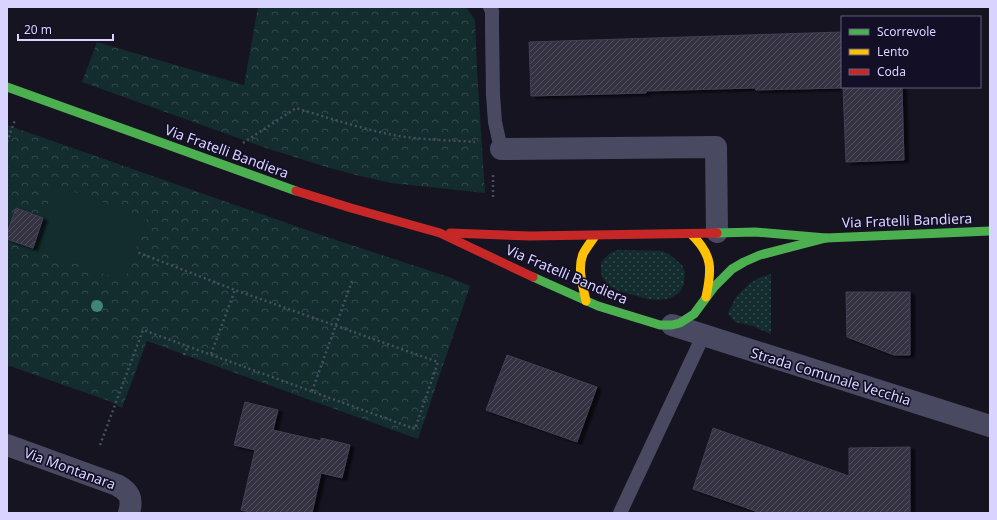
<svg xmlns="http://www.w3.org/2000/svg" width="997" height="520" viewBox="0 0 997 520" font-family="'Noto Sans',sans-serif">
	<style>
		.grass { fill: url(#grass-dots) }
		.forest { fill: url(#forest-crowns) }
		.pitch { fill: #132c2d }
		.building { fill: url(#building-hatch); stroke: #433f54; filter: url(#shadow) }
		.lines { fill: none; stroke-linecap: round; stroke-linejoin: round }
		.path { stroke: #44505f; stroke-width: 2.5; stroke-dasharray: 2 3; stroke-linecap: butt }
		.lane { stroke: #4a4962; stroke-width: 14 }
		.street { stroke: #4a4962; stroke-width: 22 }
		.fast { stroke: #4caf50; stroke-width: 9 }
		.slow { stroke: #ffc107; stroke-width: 9 }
		.jam { stroke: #c62828; stroke-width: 9 }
		.tree { fill: #3e8478 }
		.labels { text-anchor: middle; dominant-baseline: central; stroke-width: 3.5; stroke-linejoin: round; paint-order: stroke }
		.street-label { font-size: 14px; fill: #d9d4ff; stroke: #130f26 }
	</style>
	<defs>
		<pattern id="grass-dots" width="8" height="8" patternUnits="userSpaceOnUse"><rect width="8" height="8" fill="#132c2d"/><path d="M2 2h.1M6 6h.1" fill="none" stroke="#354a4c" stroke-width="1.8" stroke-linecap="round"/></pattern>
		<pattern id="forest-crowns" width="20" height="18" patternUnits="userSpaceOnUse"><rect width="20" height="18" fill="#132c2d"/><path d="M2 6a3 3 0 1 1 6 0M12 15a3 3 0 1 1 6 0" fill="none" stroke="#354a4c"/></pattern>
		<pattern id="building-hatch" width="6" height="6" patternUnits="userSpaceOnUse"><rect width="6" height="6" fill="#343243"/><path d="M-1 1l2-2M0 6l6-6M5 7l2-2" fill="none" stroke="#514f5f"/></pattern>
		<filter id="shadow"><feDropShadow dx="4.5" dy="2.5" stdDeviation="1" flood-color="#0009"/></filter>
	</defs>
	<rect width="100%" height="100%" fill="#161421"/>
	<!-- grass -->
	<g class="grass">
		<polygon points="618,250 662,251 669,254 682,265 685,272 684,284 680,292 671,298 659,300 648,299 619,291 609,286 602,277 601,270 601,262 610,253"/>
		<polygon points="771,274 771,334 753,326 735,322 728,313 736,297 750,283 761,277"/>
	</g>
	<!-- forest -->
	<g class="forest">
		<polygon points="258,7 466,7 475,20 477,69 485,193 391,183 360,176 326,167 263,147 82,82 97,42 244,85"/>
		<polygon points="7,125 327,237 449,277 470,286 418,439 147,341 122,408 109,401 7,365"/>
	</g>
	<!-- pitch -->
	<polygon class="pitch" points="55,185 147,218 124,281 33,248"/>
	<!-- building -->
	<g class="building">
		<polygon points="842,32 842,88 756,90 755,88 646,91 646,93 531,96 529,42"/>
		<polygon points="843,87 902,87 904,160 846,162"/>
		<polygon points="16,208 43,218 33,248 7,239 7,233"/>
		<polygon points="846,292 910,292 910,355 894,355 847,337"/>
		<polygon points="507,355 597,387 577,442 486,410"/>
		<polygon points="245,402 278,410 273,430 321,441 321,438 350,445 342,478 321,473 312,513 254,513 241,510 255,450 234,445"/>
		<polygon points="713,428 849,476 849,448 910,447 910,513 761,513 693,489"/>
	</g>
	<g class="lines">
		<!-- path -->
		<g class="path">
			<polyline points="7,142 15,120"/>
			<path d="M243,143L296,108C328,118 360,128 393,135C420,140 448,140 475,142"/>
			<polyline points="493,175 493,199"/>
			<polyline points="211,354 235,290"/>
			<polyline points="184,355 188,346"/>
			<polyline points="312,391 352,281"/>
			<polyline points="100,445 143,330 415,429 438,362 235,290 137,252"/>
		</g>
		<!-- lane -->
		<g class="lane">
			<polyline points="490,7 492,11 492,27 493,95 495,122 501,149"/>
			<polyline points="620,513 703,336"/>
		</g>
		<!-- street -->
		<g class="street">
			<polyline points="501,149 716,147 717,232"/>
			<polyline points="672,325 990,426"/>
			<path d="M7,445L117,485C130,492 133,499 129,513"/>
		</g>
		<!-- fast -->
		<g class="fast">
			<polyline points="7,87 296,191"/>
			<polyline points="717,233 755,232 826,238 990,231"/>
			<polyline points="533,277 598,306 660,325 672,325 680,323 694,314 714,287 732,269 744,262 760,255 826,238"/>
		</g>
		<!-- slow -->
		<g class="slow">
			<path d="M691,234C713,255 712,269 706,297"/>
			<path d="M586,301C583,286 577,269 583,254C586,248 591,242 595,236"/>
		</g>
		<!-- jam -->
		<g class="jam">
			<polyline points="296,191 351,208 440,233 533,277"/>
			<polyline points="450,233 530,236 717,233"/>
		</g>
	</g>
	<!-- trees -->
	<circle class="tree" cx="97" cy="306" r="6"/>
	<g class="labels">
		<!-- street labels -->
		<g class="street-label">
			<text transform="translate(227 151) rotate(20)">Via Fratelli Bandiera</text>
			<text transform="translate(907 220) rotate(-2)">Via Fratelli Bandiera</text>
			<text transform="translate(567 274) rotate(23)">Via Fratelli Bandiera</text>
			<text transform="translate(831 376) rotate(17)">Strada Comunale Vecchia</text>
			<text transform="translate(70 468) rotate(20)">Via Montanara</text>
		</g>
	</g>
	<!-- border -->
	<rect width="997" height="520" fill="none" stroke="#d9d4ff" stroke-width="16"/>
	<!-- legend -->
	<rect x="841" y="16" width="140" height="72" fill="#130f26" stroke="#625e7d"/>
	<rect x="849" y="29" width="20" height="6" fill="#4caf50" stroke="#625e7d"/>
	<text x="877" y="36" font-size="12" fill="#d9d4ff">Scorrevole</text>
	<rect x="849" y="49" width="20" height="6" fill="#ffc107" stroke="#625e7d"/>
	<text x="877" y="56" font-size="12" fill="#d9d4ff">Lento</text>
	<rect x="849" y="69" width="20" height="6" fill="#c62828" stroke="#625e7d"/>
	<text x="877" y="76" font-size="12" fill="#d9d4ff">Coda</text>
	<!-- scale -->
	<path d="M18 34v6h95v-6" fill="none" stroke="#d9d4ff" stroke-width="2"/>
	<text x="24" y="34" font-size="12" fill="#d9d4ff" stroke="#130f26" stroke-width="3" paint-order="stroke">20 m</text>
</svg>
